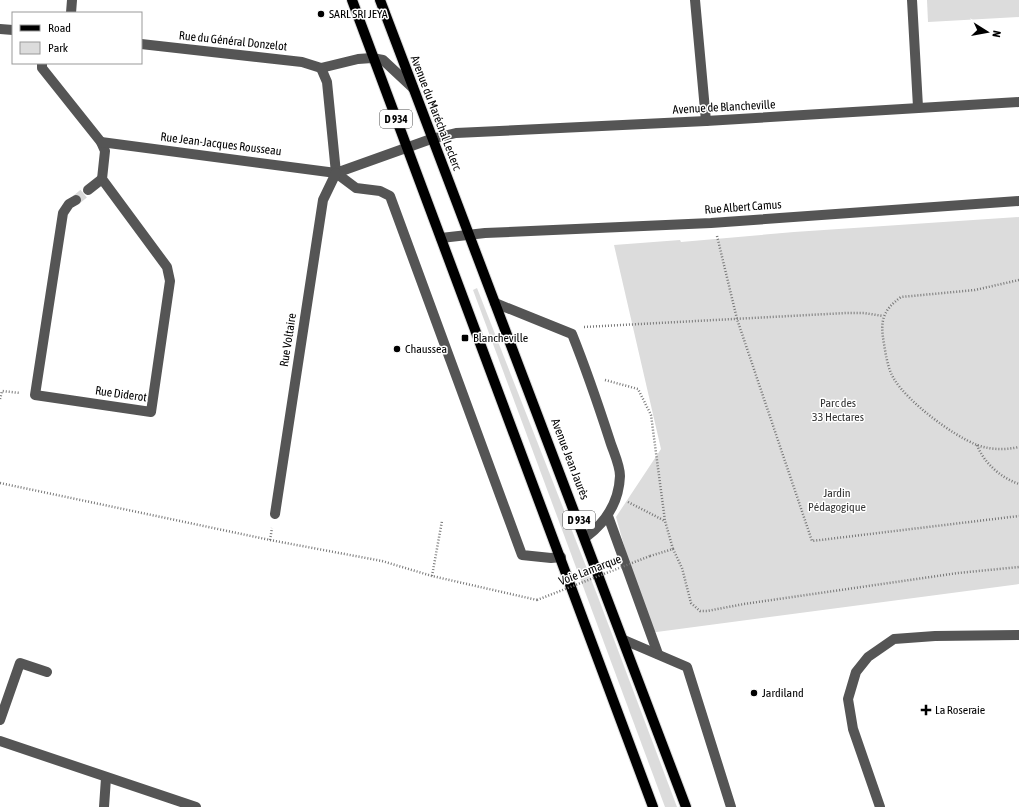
<svg xmlns="http://www.w3.org/2000/svg" width="1019" height="807" viewBox="0 0 1019 807" font-family="'Asap Condensed',sans-serif">
	<style>
		.green { fill: #dcdcdc }
		.lines { fill: none; stroke-linecap: round; stroke-linejoin: round }
		.minor-tunnel { stroke: #d9d9d9; stroke-width: 10; stroke-dasharray: 10 5; stroke-linecap: butt }
		.major-casing { stroke: #dbdbdb; stroke-width: 12 }
		.path { stroke: #777; stroke-width: 2.5; stroke-dasharray: 1 2; stroke-linecap: butt }
		.minor { stroke: #555; stroke-width: 10 }
		.major { stroke: #000; stroke-width: 10 }
		.path-bridge { stroke: #777; stroke-width: 2.5; stroke-dasharray: 1 2; stroke-linecap: butt }
		.poi-dot { fill: #000; stroke: #fff; stroke-width: 1.5 }
		.labels { text-anchor: middle; dominant-baseline: central; stroke-width: 3; stroke-linejoin: round; paint-order: stroke }
		.shield { fill: #fff; stroke: #4c4c4c; stroke-width: 1 }
		.shield-label { font-size: 11px; font-weight: bold; fill: #000 }
		.poi-label { font-size: 12px; fill: #000; stroke: #fff; text-anchor: start }
		.street-label { font-size: 12px; fill: #000; stroke: #fff }
		.park-label { font-size: 12px; fill: #333; stroke: #fff }
	</style>
	<rect width="100%" height="100%" fill="#fff"/>
	<!-- green -->
	<g class="green">
		<polygon points="927,0 1019,0 1019,17 928,22"/>
		<polygon points="1019,217 1019,584 649,633 616,517 661,449 614,245 680,240 681,242 794,232"/>
		<polygon points="477,288 598,597 677,807 665,807 473,290"/>
	</g>
	<g class="lines">
		<!-- minor-tunnel -->
		<polyline class="minor-tunnel" points="76,200 88,190"/>
		<defs>
			<g id="major">
				<polyline points="352,0 653,807"/>
				<path d="M380,0C480,270 586,537 686,807"/>
			</g>
		</defs>
		<!-- major casing -->
		<use href="#major" class="major-casing"/>
		<!-- path -->
		<g class="path">
			<polyline points="717,236 737,319 812,541 1019,516"/>
			<path d="M1019,280L975,290L901,297C882,311 880,321 884,344C886,356 888,369 894,379C908,402 952,435 977,445C991,450 1005,450 1019,447"/>
			<polyline points="584,327 846,313 864,313 883,316"/>
			<polyline points="605,380 638,389 651,415 665,521 673,549"/>
			<polyline points="0,399 2,391 20,393"/>
			<path d="M977,445C984,463 1001,478 1019,484"/>
			<polyline points="0,483 270,540 382,561 432,576 537,600"/>
			<polyline points="628,502 665,521"/>
			<polyline points="270,540 272,528"/>
			<polyline points="650,556 673,549 682,568 691,603 700,611 707,611 744,604 958,573 1019,567"/>
			<polyline points="432,576 442,521"/>
		</g>
		<!-- minor -->
		<g class="minor">
			<polyline points="695,0 706,121"/>
			<polyline points="912,0 918,107"/>
			<polyline points="71,13 72,0"/>
			<polyline points="0,29 13,30"/>
			<polyline points="141,44 302,62 321,68 358,59 372,58 383,60 413,88"/>
			<polyline points="42,63 42,68 101,142 105,151 102,179 167,267 170,281 151,412 35,395 63,213 69,204 76,200"/>
			<polyline points="321,68 327,82 336,173 431,139 456,133 706,121 1019,102"/>
			<polyline points="101,142 336,173"/>
			<polyline points="336,173 356,188 380,191 390,196 522,555 551,558 561,557"/>
			<polyline points="88,190 102,179"/>
			<polyline points="441,238 485,233 711,223 1019,201"/>
			<path d="M495,303L572,334C586,369 598,404 610,441C613,451 620,465 620,476C619,501 606,522 586,537"/>
			<polyline points="275,514 323,200 336,173"/>
			<polyline points="608,516 658,654"/>
			<polyline points="624,640 687,667 731,807"/>
			<polyline points="0,720 20,663 47,672"/>
			<polyline points="0,741 196,807"/>
			<polyline points="104,807 106,778"/>
			<polyline points="880,807 853,729 848,699 856,672 868,657 894,639 935,636 1019,635"/>
		</g>
		<!-- major -->
		<use href="#major" class="major"/>
		<!-- path-bridge -->
		<polyline class="path-bridge" points="537,600 650,556"/>
	</g>
	<!-- markers -->
	<g class="poi-dot">
		<circle cx="321" cy="14" r="4"/>
		<rect x="461" y="334" width="8" height="8" rx="2"/>
		<circle cx="397" cy="349" r="4"/>
		<circle cx="754" cy="693" r="4"/>
		<path d="M924 704h4v4h4v4h-4v4h-4v-4h-4v-4h4z"/>
	</g>
	<g class="labels">
		<!-- shield labels -->
		<g class="shield">
			<rect x="380" y="110" width="32" height="18" rx="3"/>
			<rect x="563" y="511" width="32" height="18" rx="3"/>
		</g>
		<g class="shield-label">
			<text x="396" y="119">D 934</text>
			<text x="579" y="520">D 934</text>
		</g>
		<!-- poi labels -->
		<g class="poi-label">
			<text x="329" y="14">SARL SRI JEYA</text>
			<text x="473" y="338">Blancheville</text>
			<text x="405" y="349">Chaussea</text>
			<text x="762" y="693">Jardiland</text>
			<text x="935" y="710">La Roseraie</text>
		</g>
		<!-- street labels -->
		<g class="street-label">
			<text transform="translate(233 41) rotate(6)">Rue du Général Donzelot</text>
			<text transform="translate(724 107) rotate(-3)">Avenue de Blancheville</text>
			<text transform="translate(436 113) rotate(69)">Avenue du Maréchal Leclerc</text>
			<text transform="translate(221 144) rotate(7)">Rue Jean-Jacques Rousseau</text>
			<text transform="translate(743 207) rotate(-4)">Rue Albert Camus</text>
			<text transform="translate(288 340) rotate(-81)">Rue Voltaire</text>
			<text transform="translate(121 394) rotate(8)">Rue Diderot</text>
			<text transform="translate(570 459) rotate(69)">Avenue Jean Jaurès</text>
			<text transform="translate(590 570) rotate(-21)">Voie Lamarque</text>
		</g>
		<!-- park labels -->
		<g class="park-label">
			<text x="838" y="403">Parc des<tspan x="838" dy="14">33 Hectares</tspan></text>
			<text x="837" y="493">Jardin<tspan x="837" dy="14">Pédagogique</tspan></text>
		</g>
	</g>
	<!-- legend -->
	<rect x="12" y="12" width="130" height="52" fill="#ffffff" stroke="#999999"/>
	<rect x="20" y="25" width="20" height="6" fill="#000000" stroke="#999999"/>
	<text x="48" y="32" font-size="12" fill="#000000">Road</text>
	<rect x="20" y="42" width="20" height="12" fill="#dcdcdc" stroke="#999999"/>
	<text x="48" y="52" font-size="12" fill="#000000">Park</text>
	<!-- north arrow -->
	<g transform="translate(987 32) rotate(101)" stroke="#ffffff" stroke-width="3" paint-order="stroke">
	<path d="M0-3L7 15L0 10L-7 15Z" fill="#000000"/>
	<text y="-6" font-size="11" font-weight="bold" text-anchor="middle" fill="#000000">N</text>
	</g>
</svg>
